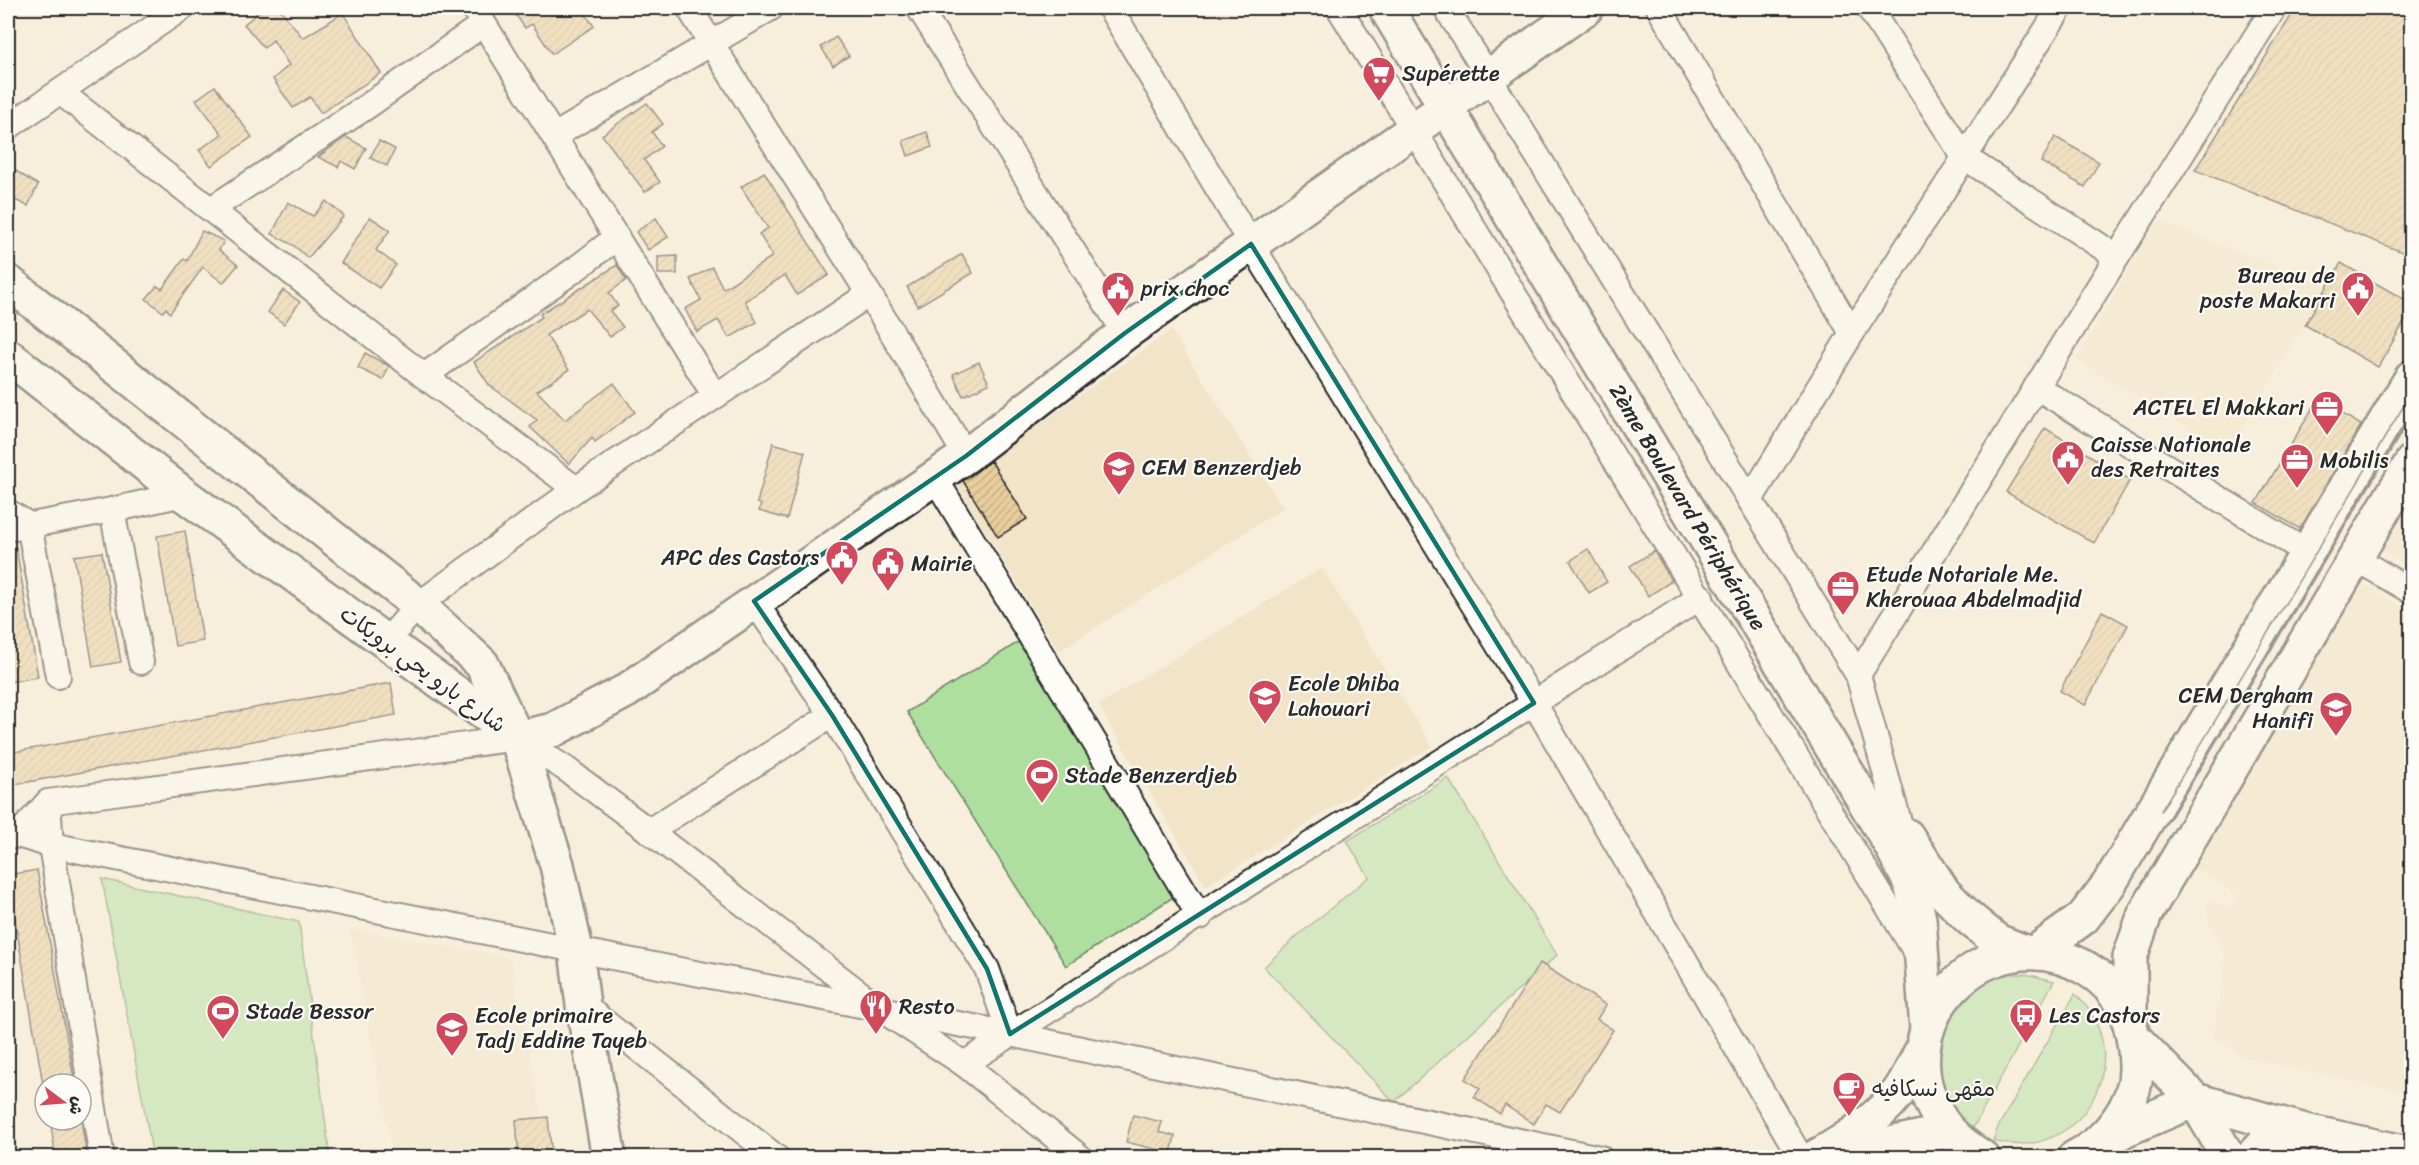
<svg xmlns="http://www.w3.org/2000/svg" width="2419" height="1165" viewBox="0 0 2419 1165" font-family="Sriracha,'Playpen Sans Arabic',sans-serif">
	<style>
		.built { fill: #f2e4c9 }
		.grass { fill: #aedf9f; stroke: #6c8565; stroke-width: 1.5 }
		.building { fill: url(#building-hatch); stroke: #2b2b2b; stroke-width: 1.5 }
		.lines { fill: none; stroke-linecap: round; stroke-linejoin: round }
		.street-casing { stroke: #2b2b2b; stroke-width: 28 }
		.secondary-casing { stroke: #2b2b2b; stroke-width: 38 }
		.primary-casing { stroke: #2b2b2b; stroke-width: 38 }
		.street { stroke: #fdfcf7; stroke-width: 24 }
		.secondary { stroke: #fdfcf7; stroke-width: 33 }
		.primary { stroke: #fdfcf7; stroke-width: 33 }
		.tram { stroke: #2b2b2b; stroke-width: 1.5 }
		.marked { fill: none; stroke: #0f766e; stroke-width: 4.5; stroke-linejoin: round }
		.labels { text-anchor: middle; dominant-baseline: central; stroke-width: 4.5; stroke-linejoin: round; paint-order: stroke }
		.poi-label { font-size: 22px; fill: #2b2b2b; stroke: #fdfcf7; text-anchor: start }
		.street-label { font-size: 22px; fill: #2b2b2b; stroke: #fdfcf7 }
	</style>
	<defs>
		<pattern id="building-hatch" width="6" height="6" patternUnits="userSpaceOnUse" patternTransform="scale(1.5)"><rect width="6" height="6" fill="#e8cd9d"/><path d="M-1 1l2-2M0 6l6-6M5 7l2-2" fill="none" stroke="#c7b087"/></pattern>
	</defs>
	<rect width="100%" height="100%" fill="#f7eedc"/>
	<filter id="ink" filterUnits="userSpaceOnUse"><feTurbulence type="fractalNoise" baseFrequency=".0167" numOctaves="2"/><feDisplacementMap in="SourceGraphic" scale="12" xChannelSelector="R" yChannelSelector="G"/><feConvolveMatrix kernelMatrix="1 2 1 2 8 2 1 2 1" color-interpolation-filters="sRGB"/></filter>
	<g filter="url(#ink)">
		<!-- built -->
		<g class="built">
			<polygon points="2157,220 2327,286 2228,453 2077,360"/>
			<polygon points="1171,330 1283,508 1059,651 956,484"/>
			<polygon points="2411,485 2411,569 2374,546"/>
			<polygon points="1322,568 1432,746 1206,886 1098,705"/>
			<polygon points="2356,579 2411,613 2411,1094 2242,1057 2228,1046 2213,1041 2225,955 2209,923 2207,904 2211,899 2228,909 2238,895 2185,861"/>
			<polygon points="350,929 510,957 550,1157 393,1157"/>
		</g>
		<!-- grass -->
		<g class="grass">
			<polygon points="1020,641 1175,896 1066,966 907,712"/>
			<polygon points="1448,778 1557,955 1394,1102 1264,967 1297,936 1369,877 1347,841"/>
			<polygon points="102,879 299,922 330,1157 153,1157"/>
			<polygon points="2010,974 2026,974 2054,981 1972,1130 1956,1118 1940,1091 1939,1029 1967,991 1995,977"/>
			<path d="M2075,994C2142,1056 2082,1165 1993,1141L1998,1127Z"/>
		</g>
		<!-- building -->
		<g class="building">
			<polygon points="264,8 279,8 303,38 343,13 381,73 321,113 310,97 293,108 273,79 289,65 273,40 264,48 244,24"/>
			<polygon points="511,8 581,8 594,26 552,54 532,24 525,28"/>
			<polygon points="2296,8 2412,8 2412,256 2195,170"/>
			<polygon points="836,37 849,56 833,66 821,47"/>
			<polygon points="215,86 252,137 211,166 199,150 222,134 196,100"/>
			<polygon points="647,103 663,124 652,132 662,146 644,160 660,182 645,192 602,135"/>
			<polygon points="927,132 932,147 908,156 903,141"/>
			<polygon points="346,137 366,148 355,169 341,161 338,167 318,157"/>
			<polygon points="2055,137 2099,162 2085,187 2041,162"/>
			<polygon points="379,141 395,149 387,166 370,158"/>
			<polygon points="8,166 38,185 28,206 8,197"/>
			<polygon points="764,172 829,275 797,295 785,275 745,301 757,322 729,338 718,320 697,332 685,309 701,300 690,279 712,267 723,288 726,287 773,256 759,234 768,228 741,187"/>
			<polygon points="326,201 344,216 308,258 293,245 272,234 288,202 313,216"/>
			<polygon points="370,217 390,230 376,250 396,265 379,288 341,263"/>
			<polygon points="656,218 668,237 648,250 636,232"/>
			<polygon points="202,231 224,241 219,250 238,265 223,283 203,267 170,313 166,308 163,312 146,299 157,286 162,289 184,259 187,261"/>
			<polygon points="962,254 973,273 918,306 907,287"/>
			<polygon points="677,256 677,274 658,274 658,257"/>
			<polygon points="2341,263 2412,304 2412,309 2378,367 2305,325"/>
			<polygon points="617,265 626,280 609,293 618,306 610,311 623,327 610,337 587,309 546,335 569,370 537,391 565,420 614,383 635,412 595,442 592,438 569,464 530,427 537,420 489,385 474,362 542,317 540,314"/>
			<polygon points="283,290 300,302 284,324 268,312"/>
			<polygon points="365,353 389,366 383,380 358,368"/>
			<polygon points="979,362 989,384 963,396 953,374"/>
			<polygon points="2318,399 2361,425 2300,529 2256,503"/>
			<polygon points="2045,428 2130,480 2094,543 2006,492"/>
			<polygon points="773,443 805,452 787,519 759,511 761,504 757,503"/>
			<polygon points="991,461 1027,519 998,537 963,481"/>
			<polygon points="185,531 203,641 175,646 157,536"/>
			<polygon points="16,547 38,677 10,682 8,668 8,548"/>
			<polygon points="1588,549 1607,582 1589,593 1570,561"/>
			<polygon points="1654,551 1672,581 1648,596 1630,566"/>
			<polygon points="102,552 121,662 93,667 74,556"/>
			<polygon points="2102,611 2128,625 2085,705 2060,691"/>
			<polygon points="391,683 396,715 11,785 8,753"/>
			<polygon points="37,870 75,1084 43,1084 13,908 8,909 8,875"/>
			<polygon points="1540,963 1606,1005 1597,1019 1613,1030 1560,1112 1546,1104 1534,1124 1505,1105 1500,1114 1474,1097 1480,1089 1465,1079"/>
			<polygon points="1133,1115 1162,1122 1159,1132 1175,1136 1171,1153 1126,1142"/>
			<polygon points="548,1117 552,1158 519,1158 516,1120"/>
			<polygon points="50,1120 81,1120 87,1158 56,1158"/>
		</g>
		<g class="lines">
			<defs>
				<g id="street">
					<polyline points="474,8 715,396"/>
					<polyline points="689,8 869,294 966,456"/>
					<polyline points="919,8 1125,333"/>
					<polyline points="1110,8 1251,244 1534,703 1801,1158"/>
					<polyline points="1339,8 1920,959"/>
					<polyline points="1446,8 1858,675 1900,825"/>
					<polyline points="1659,8 1852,333"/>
					<polyline points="1869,8 1964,157 2117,257"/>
					<polyline points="60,92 424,376 576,489"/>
					<polyline points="8,127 182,8"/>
					<polyline points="554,136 771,8"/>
					<polyline points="211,209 369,105 483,24"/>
					<polyline points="424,376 577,268 617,237"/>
					<polyline points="2036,387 2308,553"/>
					<polyline points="935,478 1200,917"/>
					<polyline points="1750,500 1852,333 2060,8"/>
					<polyline points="112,510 141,662"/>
					<polyline points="8,512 29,525 58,676"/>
					<polyline points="15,528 112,510 183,494"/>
					<polyline points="2355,558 2412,592"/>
					<polyline points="754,601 832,715 987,969 1010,1034"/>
					<polyline points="385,643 418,605 576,489 869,294"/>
					<polyline points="1858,675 2117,257 2274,8"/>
					<polyline points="48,802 51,845 102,1158"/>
					<polyline points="649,831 832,715"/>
					<polyline points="18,835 48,802 517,738 566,769 649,831 879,1008 964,1064 1081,1158"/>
					<polyline points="8,837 18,835 51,845 576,950 1010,1034 1600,1158"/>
					<polyline points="583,1005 777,1158"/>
					<polyline points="964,1064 1701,597"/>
				</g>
				<g id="secondary">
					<polyline points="8,282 418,605 482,664 517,738 557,865 576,950 583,1005 609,1158"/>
					<polyline points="8,356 183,494 515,736"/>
					<polyline points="517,738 553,730 626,691 966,456 1125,333 1586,8"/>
					<polyline points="2095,1147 2126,1129 2195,1100 2305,1131 2412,1154"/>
					<polyline points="1830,1157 1949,1131"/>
					<path d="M1814,1158C1845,1141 1876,1121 1898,1093C1908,1080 1915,1062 1923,1048"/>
					<path d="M2252,1158C2264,1137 2282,1135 2305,1131"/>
				</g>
				<g id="primary">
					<polyline points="1386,8 1892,847 1911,884 1919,919 1927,1029"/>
					<polyline points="1907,836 1944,893 1969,918 1997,941 2025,952"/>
					<polyline points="2036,952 2083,918 2109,884 2412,377"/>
					<polyline points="2130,1020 2130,957 2145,914 2412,462"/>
					<polyline points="2135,1039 2195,1100 2229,1158"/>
					<path d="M1983,1158C1968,1148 1952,1137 1942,1122C1877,1025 1987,910 2087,969C2123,990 2135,1025 2136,1065C2138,1103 2107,1142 2074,1158"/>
				</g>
			</defs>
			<!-- street casing -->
			<use href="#street" class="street-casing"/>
			<!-- secondary casing -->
			<use href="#secondary" class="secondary-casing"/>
			<!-- primary casing -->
			<use href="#primary" class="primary-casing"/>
			<!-- street -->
			<use href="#street" class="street"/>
			<!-- secondary -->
			<use href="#secondary" class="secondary"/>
			<!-- primary -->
			<use href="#primary" class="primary"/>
			<!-- tram -->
			<g class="tram">
				<polyline points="2161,811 2412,392"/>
				<polyline points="2171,817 2412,415"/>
			</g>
		</g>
	</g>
	<!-- marked area -->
	<path d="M0 0H2419V1165H0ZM1251,244L1534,703L1010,1034L987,969L832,715L754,601L966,456L1125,333Z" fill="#f7eedc" fill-opacity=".55" fill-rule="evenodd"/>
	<path class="marked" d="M1251,244L1534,703L1010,1034L987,969L832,715L754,601L966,456L1125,333Z"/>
	<!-- icons -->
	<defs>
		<symbol id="supermarket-pin" viewBox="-11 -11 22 30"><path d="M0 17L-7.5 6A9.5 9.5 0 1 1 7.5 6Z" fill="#d1495b" stroke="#fdfcf7"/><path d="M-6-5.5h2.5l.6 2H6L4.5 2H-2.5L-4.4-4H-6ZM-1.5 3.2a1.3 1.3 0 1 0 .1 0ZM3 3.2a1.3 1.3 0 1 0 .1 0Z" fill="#fff"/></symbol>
		<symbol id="civic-pin" viewBox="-11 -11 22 30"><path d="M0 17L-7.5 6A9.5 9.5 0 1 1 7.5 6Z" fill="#d1495b" stroke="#fdfcf7"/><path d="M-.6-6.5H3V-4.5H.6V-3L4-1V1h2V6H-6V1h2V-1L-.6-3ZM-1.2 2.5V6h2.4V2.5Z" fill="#fff"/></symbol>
		<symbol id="office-pin" viewBox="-11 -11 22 30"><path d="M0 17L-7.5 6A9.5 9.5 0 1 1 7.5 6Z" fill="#d1495b" stroke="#fdfcf7"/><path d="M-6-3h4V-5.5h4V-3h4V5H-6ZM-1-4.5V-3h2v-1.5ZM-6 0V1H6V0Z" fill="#fff"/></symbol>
		<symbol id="school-pin" viewBox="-11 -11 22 30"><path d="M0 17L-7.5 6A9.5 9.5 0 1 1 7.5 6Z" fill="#d1495b" stroke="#fdfcf7"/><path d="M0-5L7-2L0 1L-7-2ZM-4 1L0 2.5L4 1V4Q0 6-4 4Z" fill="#fff"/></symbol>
		<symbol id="stadium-pin" viewBox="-11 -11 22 30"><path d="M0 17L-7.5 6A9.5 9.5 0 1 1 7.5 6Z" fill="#d1495b" stroke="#fdfcf7"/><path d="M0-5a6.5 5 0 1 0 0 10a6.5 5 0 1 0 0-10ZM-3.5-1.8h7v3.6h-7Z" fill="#fff"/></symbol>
		<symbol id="restaurant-pin" viewBox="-11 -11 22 30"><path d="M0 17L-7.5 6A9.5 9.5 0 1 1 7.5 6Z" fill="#d1495b" stroke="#fdfcf7"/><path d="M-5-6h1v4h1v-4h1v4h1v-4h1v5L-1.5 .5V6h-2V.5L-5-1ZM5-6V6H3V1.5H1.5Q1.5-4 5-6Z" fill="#fff"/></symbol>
		<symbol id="bus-pin" viewBox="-11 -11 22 30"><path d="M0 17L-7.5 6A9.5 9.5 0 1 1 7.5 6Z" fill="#d1495b" stroke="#fdfcf7"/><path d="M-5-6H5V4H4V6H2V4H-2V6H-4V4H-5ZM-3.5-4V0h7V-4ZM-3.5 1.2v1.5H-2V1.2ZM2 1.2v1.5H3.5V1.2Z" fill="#fff"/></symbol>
		<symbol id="cafe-pin" viewBox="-11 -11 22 30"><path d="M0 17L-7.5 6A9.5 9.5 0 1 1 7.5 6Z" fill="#d1495b" stroke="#fdfcf7"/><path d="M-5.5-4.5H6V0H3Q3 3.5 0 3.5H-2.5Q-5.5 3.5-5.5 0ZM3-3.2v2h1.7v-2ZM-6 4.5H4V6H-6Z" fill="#fff"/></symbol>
	</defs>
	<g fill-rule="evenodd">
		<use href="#supermarket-pin" x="1360" y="54" width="38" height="52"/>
		<use href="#civic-pin" x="1099" y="269" width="38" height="52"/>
		<use href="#civic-pin" x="2339" y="269" width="38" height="52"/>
		<use href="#office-pin" x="2308" y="388" width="38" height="52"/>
		<use href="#civic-pin" x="2049" y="438" width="38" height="52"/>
		<use href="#office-pin" x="2278" y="441" width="38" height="52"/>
		<use href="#school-pin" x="1100" y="448" width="38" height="52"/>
		<use href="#civic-pin" x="823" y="538" width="38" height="52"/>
		<use href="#civic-pin" x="869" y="544" width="38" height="52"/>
		<use href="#office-pin" x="1824" y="568" width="38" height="52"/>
		<use href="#school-pin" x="1246" y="677" width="38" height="52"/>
		<use href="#school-pin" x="2317" y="689" width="38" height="52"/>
		<use href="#stadium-pin" x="1023" y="756" width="38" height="52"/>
		<use href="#restaurant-pin" x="857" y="987" width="38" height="52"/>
		<use href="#stadium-pin" x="204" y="992" width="38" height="52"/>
		<use href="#bus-pin" x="2007" y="996" width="38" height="52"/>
		<use href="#school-pin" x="433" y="1009" width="38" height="52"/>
		<use href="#cafe-pin" x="1830" y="1069" width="38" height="52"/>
	</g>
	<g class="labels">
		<!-- poi labels -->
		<g class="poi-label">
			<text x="1402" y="73">Supérette</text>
			<text x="2335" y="275" text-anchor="end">Bureau de<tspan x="2335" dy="25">poste Makarri</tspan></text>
			<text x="1141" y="288">prix choc</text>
			<text x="2304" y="407" text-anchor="end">ACTEL El Makkari</text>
			<text x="2091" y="444">Caisse Nationale<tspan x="2091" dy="25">des Retraites</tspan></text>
			<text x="2320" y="460">Mobilis</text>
			<text x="1142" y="467">CEM Benzerdjeb</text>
			<text x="819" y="557" text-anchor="end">APC des Castors</text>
			<text x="911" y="563">Mairie</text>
			<text x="1866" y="574">Etude Notariale Me.<tspan x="1866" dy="25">Kherouaa Abdelmadjid</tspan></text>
			<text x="1288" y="683">Ecole Dhiba<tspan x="1288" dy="25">Lahouari</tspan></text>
			<text x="2313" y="695" text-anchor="end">CEM Dergham<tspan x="2313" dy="25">Hanifi</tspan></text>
			<text x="1065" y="775">Stade Benzerdjeb</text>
			<text x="899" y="1006">Resto</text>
			<text x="246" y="1011">Stade Bessor</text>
			<text x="475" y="1015">Ecole primaire<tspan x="475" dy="25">Tadj Eddine Tayeb</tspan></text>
			<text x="2049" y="1015">Les Castors</text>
			<text x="1872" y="1088">مقهى نسكافيه</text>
		</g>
		<!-- street labels -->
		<g class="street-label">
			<text transform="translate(1688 507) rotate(59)">2ème Boulevard Périphérique</text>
			<text transform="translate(423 669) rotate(36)">شارع بارو يحي برويكات</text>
		</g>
	</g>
	<!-- margin -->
	<rect width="2419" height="1165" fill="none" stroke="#fdfcf7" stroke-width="30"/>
	<rect x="15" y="15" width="2389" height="1135" fill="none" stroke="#2b2b2b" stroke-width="2" filter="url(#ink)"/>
	<!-- north arrow -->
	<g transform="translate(63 1102) rotate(106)"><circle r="28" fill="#fdfcf7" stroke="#a9a8a5" stroke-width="1.5"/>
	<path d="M0-4.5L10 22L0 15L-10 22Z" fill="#d1495b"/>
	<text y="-9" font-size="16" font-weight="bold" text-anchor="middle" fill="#2b2b2b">ش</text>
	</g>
</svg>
